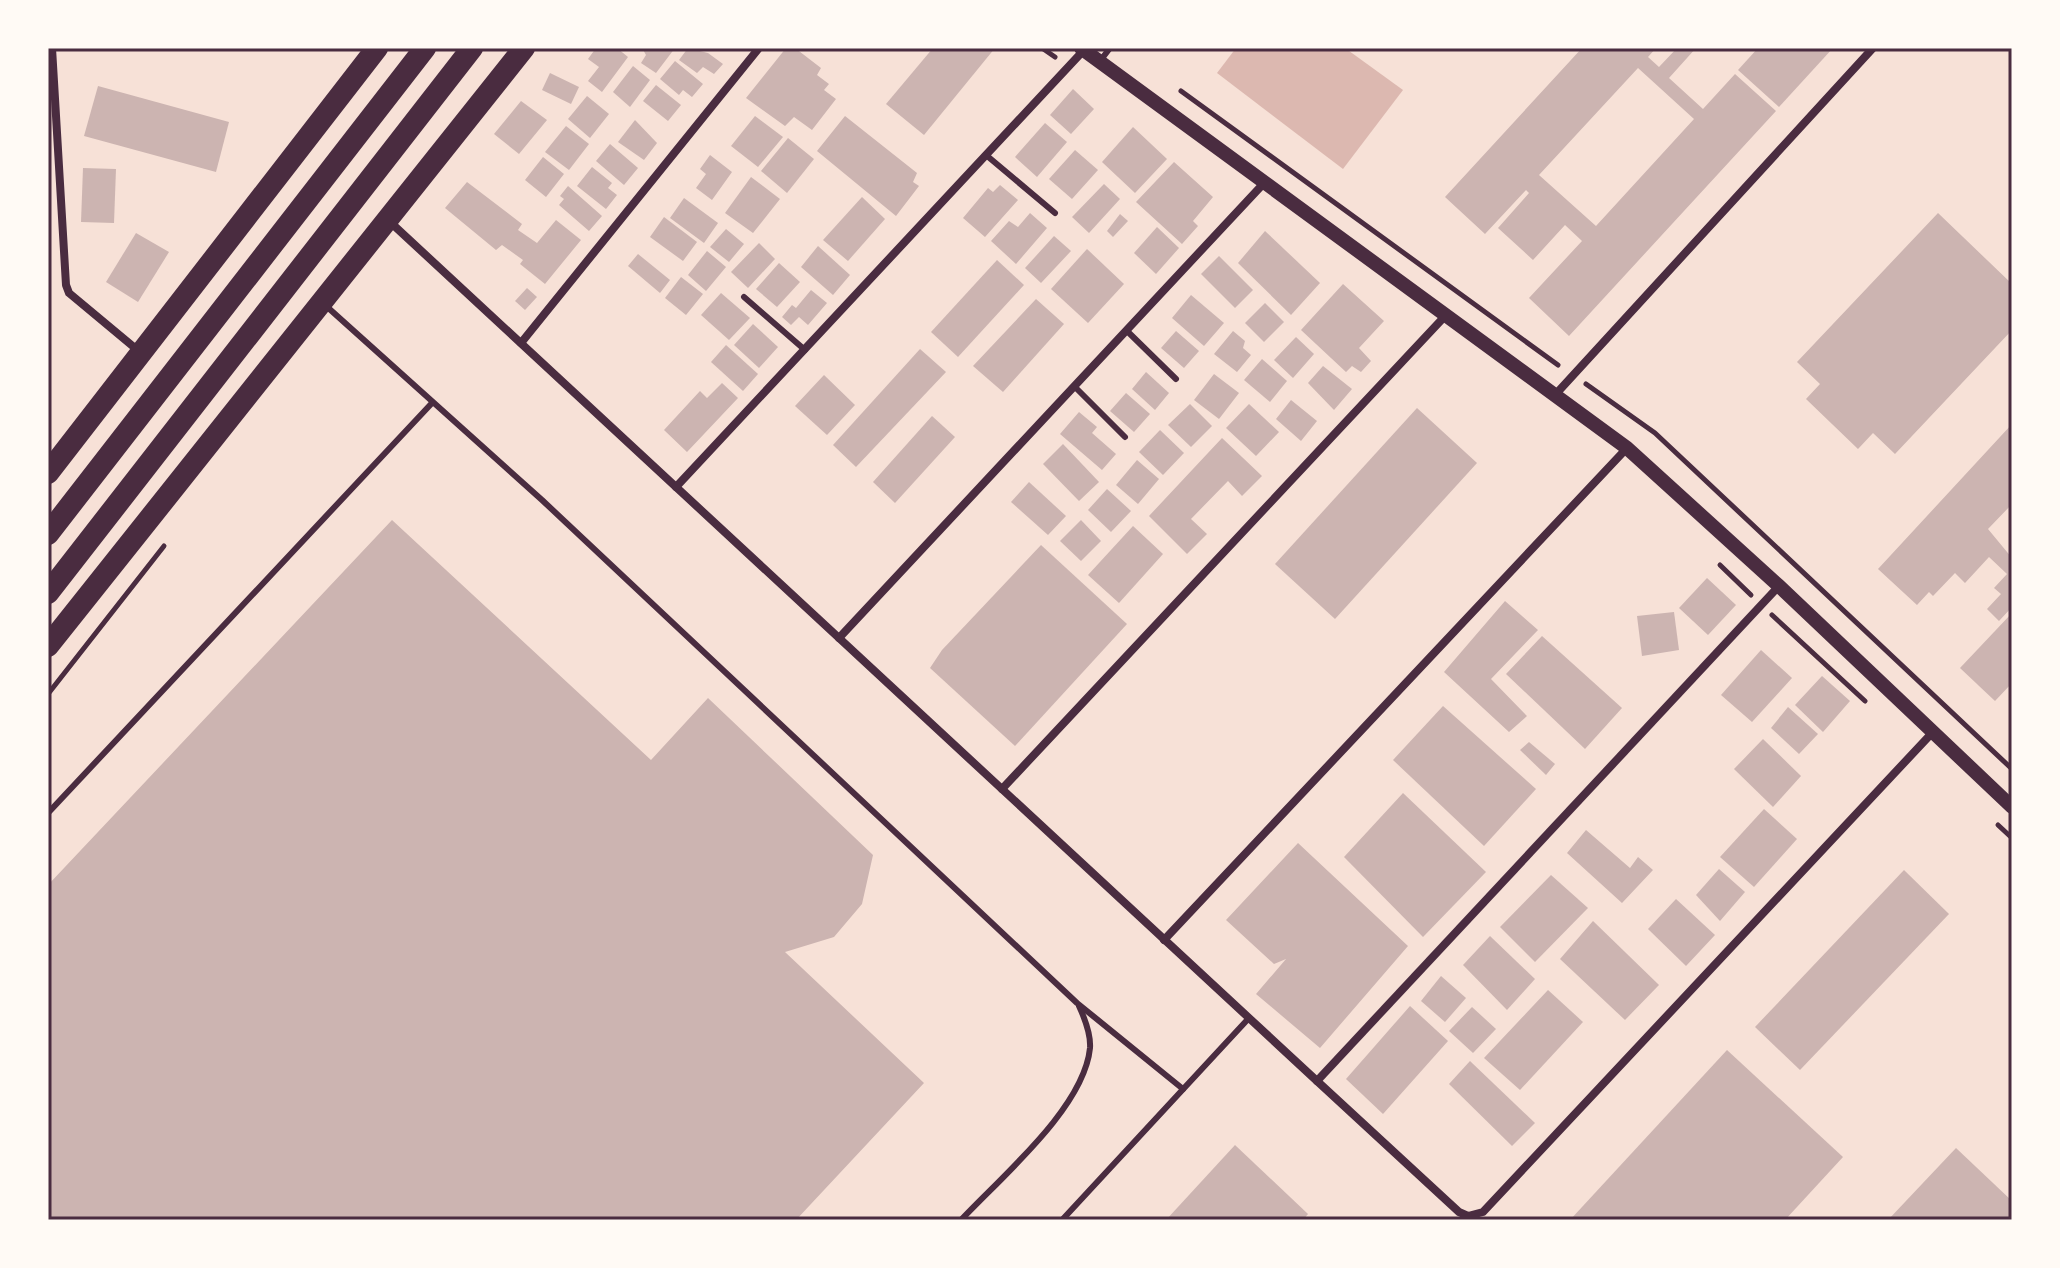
<svg xmlns="http://www.w3.org/2000/svg" width="2060" height="1268" viewBox="0 0 2060 1268" font-family="'Varela Round',sans-serif">
	<style>
		.water { fill: #dcb8b0 }
		.building { fill: #ccb4b1; fill-rule: evenodd }
		.lines { fill: none; stroke-linecap: round; stroke-linejoin: round }
		.path { stroke: #4a2c40; stroke-width: 5 }
		.service { stroke: #4a2c40; stroke-width: 6 }
		.minor { stroke: #4a2c40; stroke-width: 8 }
		.tertiary { stroke: #4a2c40; stroke-width: 14 }
		.trunk { stroke: #4a2c40; stroke-width: 22 }
		.neatline { fill: none; stroke: #4a2c40; stroke-width: 3 }
	</style>
	<rect width="100%" height="100%" fill="#f7e1d7"/>
	<!-- water -->
	<polygon class="water" points="1236,48 1345,48 1403,90 1343,169 1217,73"/>
	<!-- building -->
	<g class="building">
		<polygon points="596,48 617,48 628,57 602,92 588,81 599,67 588,59"/>
		<polygon points="642,48 675,48 656,73 641,63 646,55"/>
		<polygon points="688,48 708,53 723,64 714,74 703,67 697,73 679,60"/>
		<polygon points="786,48 795,48 821,68 817,75 829,84 824,90 836,99 812,130 794,117 785,126 746,98"/>
		<polygon points="933,48 995,48 924,135 886,104"/>
		<path d="M1582,48H1656L1648,57L1659,67L1677,48H1696L1669,78L1703,109L1735,74L1776,111L1569,336L1529,298L1582,241L1565,225L1533,260L1498,228L1529,193L1526,190L1485,234L1445,197ZM1638,68L1694,119L1596,226L1539,175Z"/>
		<polygon points="1758,48 1833,48 1779,107 1738,70"/>
		<polygon points="675,61 703,84 692,97 683,90 679,95 660,79"/>
		<polygon points="633,66 650,80 630,107 613,92"/>
		<polygon points="550,73 579,87 571,104 542,90"/>
		<polygon points="656,85 681,105 668,121 643,101"/>
		<polygon points="98,86 229,122 216,172 84,136"/>
		<polygon points="1073,89 1094,109 1071,134 1050,115"/>
		<polygon points="587,96 609,114 590,138 568,119"/>
		<polygon points="521,101 547,120 519,154 494,134"/>
		<polygon points="755,116 783,137 758,167 731,146"/>
		<polygon points="845,116 917,173 913,182 919,186 896,216 817,151"/>
		<polygon points="635,120 657,143 644,160 618,142"/>
		<polygon points="1045,123 1067,142 1037,177 1015,157"/>
		<polygon points="566,126 589,144 569,170 545,152"/>
		<polygon points="1133,127 1167,159 1135,193 1102,162"/>
		<polygon points="788,138 814,159 787,193 761,171"/>
		<polygon points="610,144 638,168 624,185 596,161"/>
		<polygon points="1075,150 1098,170 1072,199 1049,179"/>
		<polygon points="710,155 732,172 712,200 696,188 706,174 700,169"/>
		<polygon points="543,157 564,174 546,197 525,180"/>
		<polygon points="1174,162 1213,197 1193,221 1198,226 1182,244 1136,202"/>
		<polygon points="592,167 612,183 608,188 617,195 606,209 577,186"/>
		<polygon points="83,168 116,169 114,223 81,222"/>
		<polygon points="751,177 780,199 753,233 725,213"/>
		<polygon points="467,182 522,224 518,230 537,243 556,220 581,240 545,284 520,264 523,260 502,245 496,250 445,208"/>
		<polygon points="1104,184 1120,199 1089,233 1072,217"/>
		<polygon points="1000,185 1018,200 985,237 963,218 988,188 993,192"/>
		<polygon points="568,186 602,216 589,231 559,205 564,199 560,196"/>
		<polygon points="862,197 885,219 848,261 823,240"/>
		<polygon points="684,198 718,223 704,243 670,218"/>
		<polygon points="1030,213 1047,228 1016,264 991,241 1009,221 1018,227"/>
		<polygon points="1938,213 2012,284 2012,330 1895,454 1873,433 1858,449 1806,399 1820,384 1797,362"/>
		<polygon points="1120,214 1128,221 1113,237 1107,231"/>
		<polygon points="664,217 697,242 683,261 650,237"/>
		<polygon points="1157,227 1179,248 1156,274 1134,253"/>
		<polygon points="726,229 744,244 729,262 710,247"/>
		<polygon points="1265,231 1320,283 1291,315 1238,263"/>
		<polygon points="136,233 169,252 138,302 106,282"/>
		<polygon points="1054,236 1071,251 1041,283 1025,268"/>
		<polygon points="759,243 775,259 748,288 731,272"/>
		<polygon points="818,246 850,275 833,295 801,267"/>
		<polygon points="1087,249 1124,284 1088,323 1051,289"/>
		<polygon points="707,251 726,267 706,291 688,275"/>
		<polygon points="638,254 670,280 660,293 628,266"/>
		<polygon points="1219,256 1253,290 1235,308 1201,274"/>
		<polygon points="997,260 1024,285 958,357 931,332"/>
		<polygon points="779,263 800,282 777,307 756,289"/>
		<polygon points="681,277 703,294 686,315 665,298"/>
		<polygon points="1343,284 1384,321 1359,348 1371,361 1361,372 1352,366 1346,372 1301,330"/>
		<polygon points="527,288 537,297 525,310 515,301"/>
		<polygon points="811,290 827,303 808,325 799,317 791,325 782,317 792,305 796,308"/>
		<polygon points="721,293 750,318 729,340 701,315"/>
		<polygon points="1191,295 1224,323 1204,346 1172,318"/>
		<polygon points="1036,299 1064,324 1003,392 973,366"/>
		<polygon points="1265,303 1284,322 1264,342 1245,323"/>
		<polygon points="753,324 778,347 759,368 734,345"/>
		<polygon points="1176,331 1199,351 1184,368 1161,348"/>
		<polygon points="1233,331 1245,341 1243,348 1251,355 1237,372 1214,354"/>
		<polygon points="1296,337 1314,354 1293,378 1274,360"/>
		<polygon points="726,345 758,374 743,391 711,362"/>
		<polygon points="920,349 946,372 856,467 833,445"/>
		<polygon points="1262,359 1287,381 1270,402 1244,380"/>
		<polygon points="1323,366 1352,389 1334,410 1308,383"/>
		<polygon points="1146,372 1169,393 1155,410 1132,389"/>
		<polygon points="1214,374 1239,393 1219,419 1194,400"/>
		<polygon points="824,375 855,405 827,435 795,406"/>
		<polygon points="722,383 738,398 687,452 664,430 700,391 707,398"/>
		<polygon points="1126,393 1150,414 1134,432 1110,411"/>
		<polygon points="1291,400 1317,421 1301,441 1276,419"/>
		<polygon points="1190,404 1212,426 1191,447 1168,425"/>
		<polygon points="1249,404 1279,432 1256,456 1226,428"/>
		<polygon points="1417,408 1477,463 1335,619 1275,564"/>
		<polygon points="1079,412 1097,427 1092,433 1116,454 1102,470 1060,434"/>
		<polygon points="932,416 955,437 895,503 873,482"/>
		<polygon points="2012,424 2012,504 1988,529 2012,558 2012,607 1999,621 1987,609 2001,594 1994,588 2007,574 1989,557 1965,583 1955,573 1933,596 1929,592 1917,605 1878,569"/>
		<polygon points="1160,430 1184,453 1163,475 1139,452"/>
		<polygon points="1222,438 1262,476 1242,496 1228,481 1191,519 1207,534 1187,554 1149,516"/>
		<polygon points="1063,444 1099,482 1079,501 1043,464"/>
		<polygon points="1137,460 1159,479 1138,504 1116,485"/>
		<polygon points="1029,482 1066,516 1048,535 1011,502"/>
		<polygon points="1107,489 1131,511 1111,532 1088,510"/>
		<polygon points="392,520 651,760 708,698 873,855 862,904 834,937 785,952 924,1083 796,1220 48,1220 48,885"/>
		<polygon points="1081,520 1101,541 1081,561 1060,541"/>
		<polygon points="1133,526 1163,554 1119,603 1088,575"/>
		<polygon points="1041,545 1127,624 1015,746 930,668 942,650"/>
		<polygon points="1707,578 1736,605 1708,635 1679,608"/>
		<polygon points="1505,601 1538,630 1491,679 1527,716 1509,732 1444,672"/>
		<polygon points="1674,612 1679,650 1642,656 1637,616"/>
		<polygon points="2012,613 2012,683 1995,701 1960,668"/>
		<polygon points="1542,636 1622,708 1585,749 1506,674"/>
		<polygon points="1761,650 1792,678 1752,722 1721,695"/>
		<polygon points="1822,676 1850,701 1823,732 1795,705"/>
		<polygon points="1443,706 1536,789 1484,846 1393,760"/>
		<polygon points="1788,707 1818,734 1799,754 1771,728"/>
		<polygon points="1763,739 1801,776 1773,807 1734,769"/>
		<polygon points="1529,742 1555,764 1546,775 1520,750"/>
		<polygon points="1403,793 1486,872 1423,937 1344,857"/>
		<polygon points="1764,809 1797,839 1754,887 1720,857"/>
		<polygon points="1586,830 1630,868 1638,857 1653,870 1622,903 1567,853"/>
		<polygon points="1298,843 1408,946 1320,1048 1256,994 1286,959 1274,964 1226,920"/>
		<polygon points="1719,869 1745,892 1720,921 1696,895"/>
		<polygon points="1904,870 1949,914 1800,1070 1755,1027"/>
		<polygon points="1551,875 1588,908 1535,962 1500,927"/>
		<polygon points="1676,899 1715,935 1686,966 1648,929"/>
		<polygon points="1593,921 1659,985 1625,1020 1560,959"/>
		<polygon points="1490,936 1535,979 1507,1010 1463,965"/>
		<polygon points="1441,976 1466,998 1445,1022 1421,1001"/>
		<polygon points="1548,990 1583,1022 1520,1090 1484,1058"/>
		<polygon points="1410,1006 1448,1041 1383,1114 1346,1079"/>
		<polygon points="1472,1007 1496,1029 1473,1053 1449,1031"/>
		<polygon points="1727,1050 1843,1157 1785,1220 1570,1220"/>
		<polygon points="1470,1061 1535,1123 1512,1146 1449,1084"/>
		<polygon points="1235,1145 1308,1214 1303,1220 1166,1220"/>
		<polygon points="1956,1148 2012,1201 2012,1220 1888,1220"/>
	</g>
	<g class="lines">
		<!-- path -->
		<g class="path">
			<polyline points="1042,48 1055,57"/>
			<polyline points="1181,91 1558,365"/>
			<polyline points="1586,384 1655,433 2012,769"/>
			<polyline points="1720,565 1751,595"/>
			<polyline points="1772,615 1865,701"/>
			<polyline points="48,694 164,546"/>
			<polyline points="1998,825 2012,838"/>
		</g>
		<!-- service -->
		<g class="service">
			<polyline points="1100,61 1110,48"/>
			<polyline points="986,155 1055,213"/>
			<polyline points="744,297 805,350"/>
			<polyline points="325,305 542,500 1077,1003 1183,1089"/>
			<polyline points="1126,330 1176,379"/>
			<polyline points="1074,386 1125,437"/>
			<polyline points="48,813 432,403"/>
			<path d="M961,1220C1001,1177 1084,1108 1090,1048C1091,1034 1085,1019 1079,1006"/>
			<polyline points="1062,1220 1249,1018"/>
		</g>
		<!-- minor -->
		<g class="minor">
			<polyline points="52,48 66,285 69,293 141,353"/>
			<polyline points="389,221 1317,1081 1459,1212 1468,1216 1483,1212 1932,733"/>
			<polyline points="521,343 759,48"/>
			<polyline points="1555,395 1873,48"/>
			<polyline points="676,487 1084,50"/>
			<polyline points="839,638 1265,182"/>
			<polyline points="1002,789 1446,315"/>
			<polyline points="1164,940 1627,448"/>
			<polyline points="1317,1081 1779,586"/>
		</g>
		<!-- tertiary -->
		<polyline class="tertiary" points="1081,48 1627,448 1779,586 2012,807"/>
		<!-- trunk -->
		<g class="trunk">
			<polyline points="48,473 377,48"/>
			<polyline points="48,534 425,48"/>
			<polyline points="48,593 472,48"/>
			<polyline points="48,646 524,48"/>
		</g>
	</g>
	<!-- border -->
	<rect width="2060" height="1268" fill="none" stroke="#fffaf5" stroke-width="100"/>
	<rect x="50" y="50" width="1960" height="1168" class="neatline"/>
</svg>
